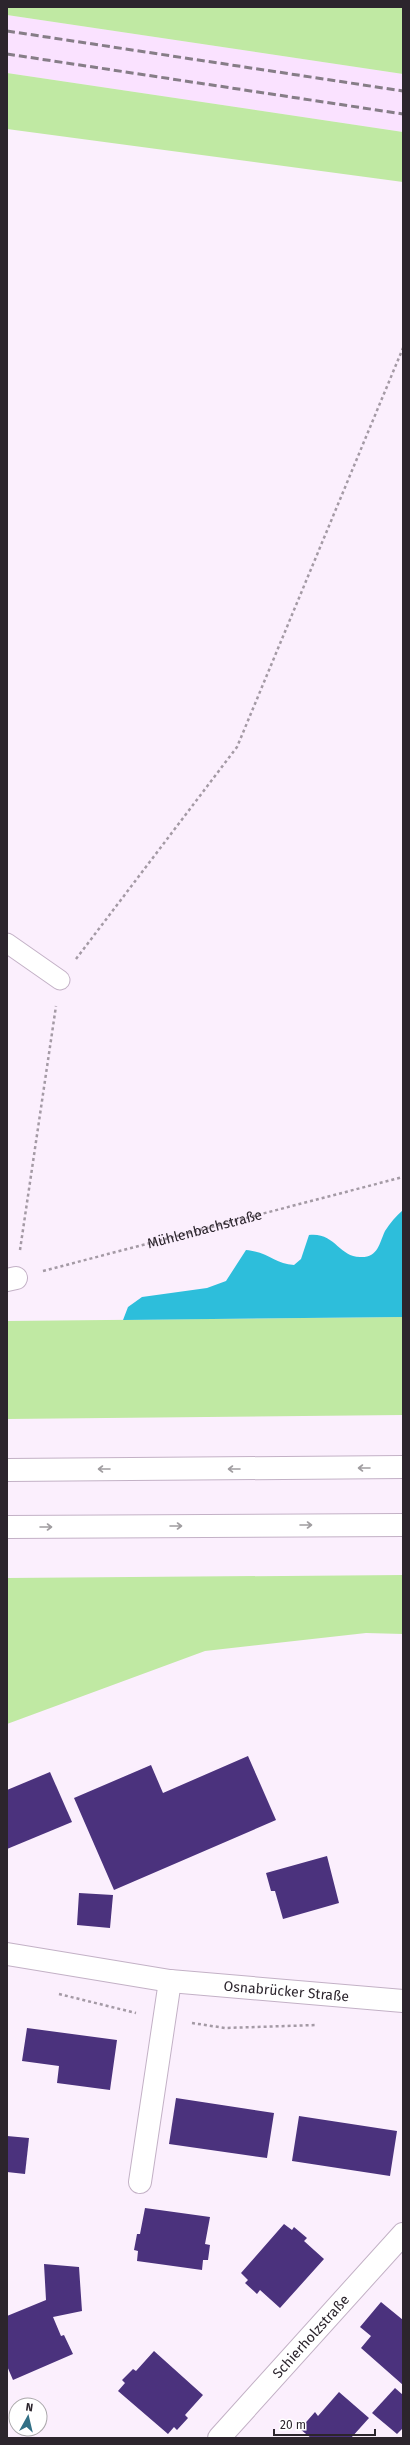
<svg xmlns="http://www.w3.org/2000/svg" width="410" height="2445" viewBox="0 0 410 2445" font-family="'Fira Sans',sans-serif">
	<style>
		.built { fill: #fae2ff }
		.green { fill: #c0e9a3 }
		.water { fill: #2dbedb }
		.building { fill: #4b327d }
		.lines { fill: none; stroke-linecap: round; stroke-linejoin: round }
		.lane-casing { stroke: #c3b1c6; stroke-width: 21 }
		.street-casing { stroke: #c3b1c6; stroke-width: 24 }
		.secondary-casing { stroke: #c3b1c6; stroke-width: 24 }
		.highway-casing { stroke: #c3b1c6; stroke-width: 24 }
		.path { stroke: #a49aa5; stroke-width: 2.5; stroke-dasharray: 3 3; stroke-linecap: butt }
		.lane { stroke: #fff; stroke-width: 19 }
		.street { stroke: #fff; stroke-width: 22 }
		.secondary { stroke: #fff; stroke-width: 22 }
		.highway { stroke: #fff; stroke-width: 22 }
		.rail { stroke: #867d87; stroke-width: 3; stroke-dasharray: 8 4; stroke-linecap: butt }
		.oneway { stroke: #a09da0 }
		.labels { text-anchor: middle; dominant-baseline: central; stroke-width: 4; stroke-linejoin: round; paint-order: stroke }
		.street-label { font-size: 14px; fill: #2c252d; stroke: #fff }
	</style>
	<rect width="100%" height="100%" fill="#fbeffd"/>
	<!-- built -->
	<polygon class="built" points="7,15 403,74 403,132 7,73"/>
	<!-- green -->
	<g class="green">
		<polygon points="7,7 403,7 403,74 7,15"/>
		<polygon points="7,73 403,132 403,182 7,129"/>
		<polygon points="403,1317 403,1415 7,1419 7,1321"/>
		<polygon points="403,1575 403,1634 366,1633 205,1651 7,1724 7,1578"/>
	</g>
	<!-- water -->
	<path class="water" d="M403,1210V1317L123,1320L128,1307L142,1297L207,1288L226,1281L246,1250C269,1252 275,1264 294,1265L301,1259L309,1235C335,1232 339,1257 360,1257C378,1258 379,1244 385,1231C390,1223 396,1216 403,1210Z"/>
	<!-- building -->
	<g class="building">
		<polygon points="248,1756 276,1820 114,1890 74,1798 151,1765 163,1793"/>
		<polygon points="50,1772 72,1822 7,1849 7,1790"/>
		<polygon points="327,1856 339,1903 283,1919 275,1891 271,1891 266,1873"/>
		<polygon points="79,1893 113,1895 110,1928 77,1925"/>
		<polygon points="27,2028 117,2040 110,2090 57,2083 59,2066 22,2061"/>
		<polygon points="176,2098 274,2113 267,2158 169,2144"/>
		<polygon points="299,2116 397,2131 390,2176 292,2161"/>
		<polygon points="7,2136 29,2138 25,2174 7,2172"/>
		<polygon points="145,2208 210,2217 205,2244 210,2245 208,2260 203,2260 202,2270 137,2261 138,2251 134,2250 137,2234 140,2234"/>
		<polygon points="284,2224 292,2230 294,2227 307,2238 304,2241 324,2259 280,2308 260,2290 257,2294 245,2283 248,2280 241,2273"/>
		<polygon points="44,2264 79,2267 82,2311 53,2317 61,2336 64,2335 73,2354 13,2380 7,2366 7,2316 46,2300"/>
		<polygon points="381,2302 403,2320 403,2385 361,2348 371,2336 360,2327"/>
		<polygon points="154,2351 203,2395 185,2415 188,2418 177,2430 174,2427 168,2434 118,2391 125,2383 122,2380 133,2369 136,2371"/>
		<polygon points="395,2388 403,2395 403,2428 397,2434 372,2413"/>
		<polygon points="339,2392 369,2418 351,2438 311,2438 300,2429 315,2412 318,2416"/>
	</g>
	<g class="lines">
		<defs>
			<polyline id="lane" points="7,943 60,980"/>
			<g id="street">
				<polyline points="7,1280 16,1278"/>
				<polyline points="140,2182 170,1981"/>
				<path id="s2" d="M219,2438L403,2234"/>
			</g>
			<g id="secondary">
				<path id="s3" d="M7,1954L170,1981L403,2001"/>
			</g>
			<g id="highway">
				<polyline points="7,1470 403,1467"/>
				<polyline points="7,1527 403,1525"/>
			</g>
		</defs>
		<!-- lane casing -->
		<use href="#lane" class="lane-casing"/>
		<!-- street casing -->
		<use href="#street" class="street-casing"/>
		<!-- secondary casing -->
		<use href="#secondary" class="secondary-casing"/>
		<!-- highway casing -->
		<use href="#highway" class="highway-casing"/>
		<!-- path -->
		<g class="path">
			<polyline points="76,959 237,747 403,348"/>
			<polyline points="20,1250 56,1006"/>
			<path id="s1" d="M43,1271L403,1177"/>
			<polyline points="59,1994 136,2013"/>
			<polyline points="192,2023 225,2028 317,2025"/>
		</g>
		<!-- lane -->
		<use href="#lane" class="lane"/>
		<!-- street -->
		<use href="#street" class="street"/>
		<!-- secondary -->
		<use href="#secondary" class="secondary"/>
		<!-- highway -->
		<use href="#highway" class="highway"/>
		<!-- rail -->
		<g class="rail">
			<polyline points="7,31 403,91"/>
			<polyline points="7,54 403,114"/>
		</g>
	</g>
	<!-- one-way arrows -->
	<defs><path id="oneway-shaft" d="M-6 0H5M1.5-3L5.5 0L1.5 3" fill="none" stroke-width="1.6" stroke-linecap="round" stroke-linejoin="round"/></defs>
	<g class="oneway">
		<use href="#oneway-shaft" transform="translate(364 1468) rotate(180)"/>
		<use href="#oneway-shaft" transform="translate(104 1469) rotate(180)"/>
		<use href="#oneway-shaft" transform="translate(234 1469) rotate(180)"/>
		<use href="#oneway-shaft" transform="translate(306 1525)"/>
		<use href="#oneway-shaft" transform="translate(176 1526)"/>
		<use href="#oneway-shaft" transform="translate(46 1527)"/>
	</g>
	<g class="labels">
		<!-- street labels -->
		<g class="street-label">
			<text stroke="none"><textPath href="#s1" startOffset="167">Mühlenbachstraße</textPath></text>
			<text stroke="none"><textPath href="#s3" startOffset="282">Osnabrücker Straße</textPath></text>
			<text stroke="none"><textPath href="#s2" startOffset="137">Schierholzstraße</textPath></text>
		</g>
	</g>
	<!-- border -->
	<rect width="410" height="2445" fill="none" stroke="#2c252d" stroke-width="16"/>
	<!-- north arrow -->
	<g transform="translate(28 2417) rotate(8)"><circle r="19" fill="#ffffff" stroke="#aba8ab"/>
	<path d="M0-3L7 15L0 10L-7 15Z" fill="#327086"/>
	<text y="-6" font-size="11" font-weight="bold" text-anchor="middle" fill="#2c252d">N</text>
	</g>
	<!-- scale -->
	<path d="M274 2429v6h101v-6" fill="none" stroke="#2c252d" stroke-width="2"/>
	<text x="280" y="2429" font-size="12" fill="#2c252d" stroke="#ffffff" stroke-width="3" paint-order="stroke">20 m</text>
</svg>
